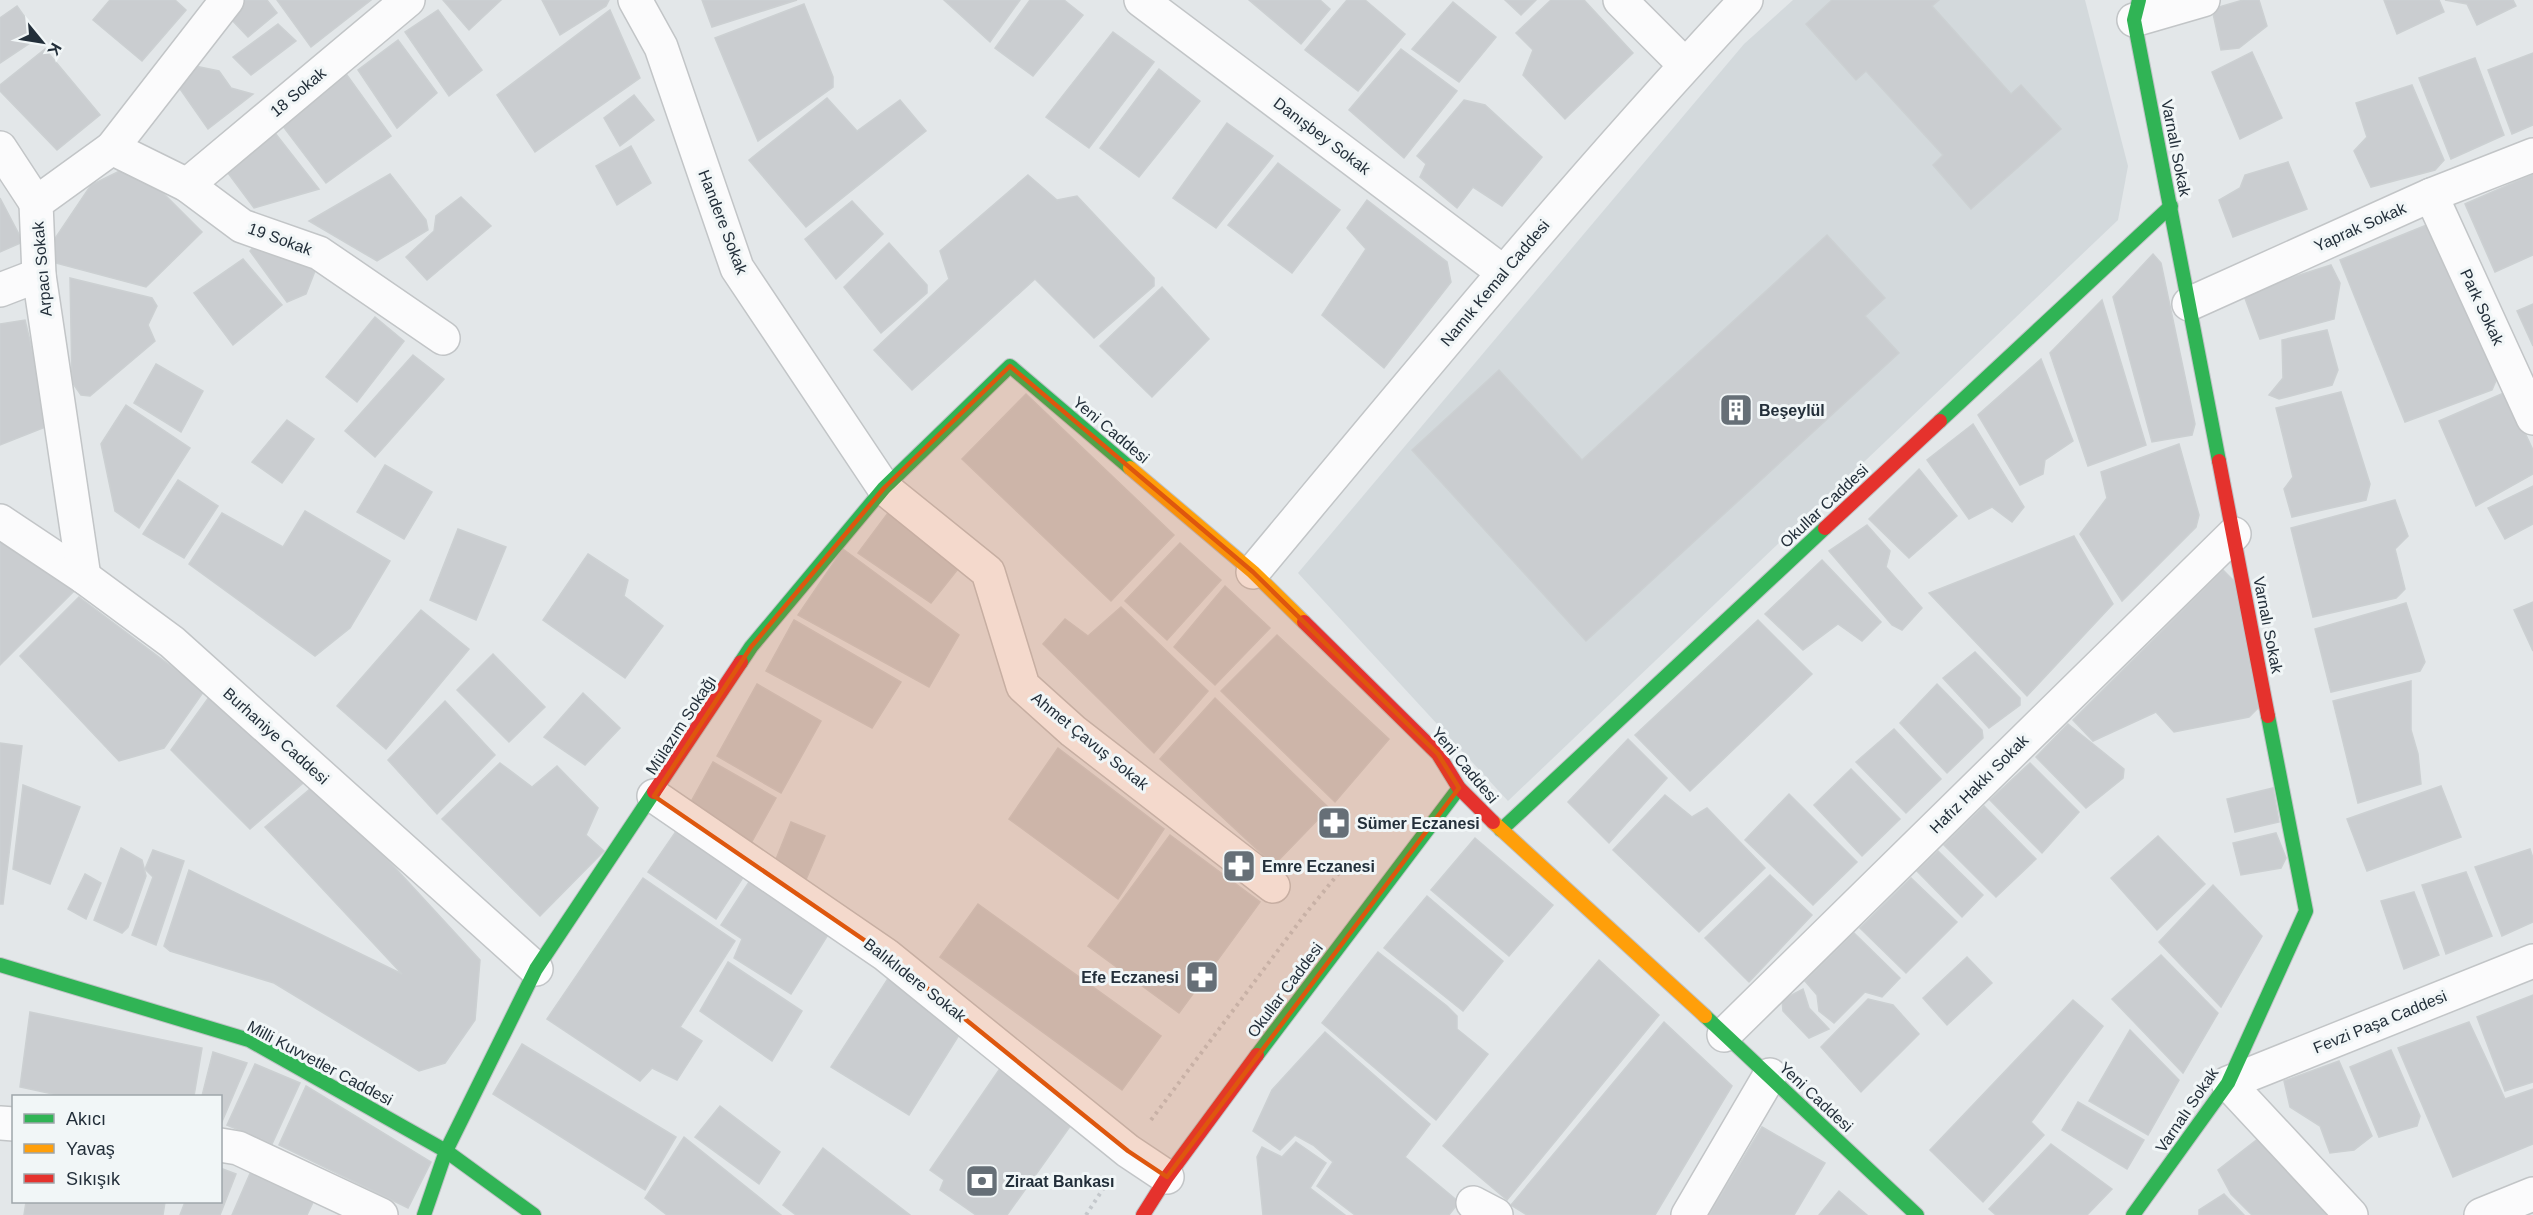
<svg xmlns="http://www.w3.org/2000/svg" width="2533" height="1215" viewBox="0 0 2533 1215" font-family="Helvetica,sans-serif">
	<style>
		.built { fill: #d3d9dc }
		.building { fill: #cacdd0; stroke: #ccd0d2; stroke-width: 1.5 }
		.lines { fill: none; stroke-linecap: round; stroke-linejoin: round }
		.street-casing { stroke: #c2c5c7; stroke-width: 36 }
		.fast-casing { stroke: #bfc3c6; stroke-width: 16 }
		.slow-casing { stroke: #bfc3c6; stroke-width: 16 }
		.jam-casing { stroke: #bfc3c6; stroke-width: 16 }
		.path { stroke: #c4c8cc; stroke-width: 4; stroke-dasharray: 3 4.5; stroke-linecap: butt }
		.street { stroke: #fbfbfc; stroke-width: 33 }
		.fast { stroke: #30b455; stroke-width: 14 }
		.slow { stroke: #ff9f0a; stroke-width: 14 }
		.jam { stroke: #e5322d; stroke-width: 14 }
		.marked { fill: #de570e; fill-opacity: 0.2; stroke: #de570e; stroke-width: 4.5; stroke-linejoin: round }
		.labels { text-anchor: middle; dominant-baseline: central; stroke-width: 6; stroke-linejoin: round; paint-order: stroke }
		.street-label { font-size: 16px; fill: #232f3a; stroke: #f1f6f7 }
		.poi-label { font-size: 16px; font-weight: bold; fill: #232f3a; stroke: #f1f6f7; text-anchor: start }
	</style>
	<rect width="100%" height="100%" fill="#e3e7e9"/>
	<!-- built -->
	<polygon class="built" points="1793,0 2085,0 2128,166 2118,220 1508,801 1298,573 1744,44"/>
	<!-- building -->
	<g class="building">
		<polygon points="110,0 175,0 186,10 142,61 93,20"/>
		<polygon points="243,0 267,0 277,13 248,37 229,17"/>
		<polygon points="277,0 371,0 311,47"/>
		<polygon points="443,0 501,0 469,30"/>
		<polygon points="542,0 609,0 606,6 560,35"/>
		<polygon points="702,0 797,0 712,27"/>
		<polygon points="944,0 1020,0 990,42"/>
		<polygon points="1030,0 1064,0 1083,15 1033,76 995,48"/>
		<polygon points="1249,0 1320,0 1330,9 1301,44"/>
		<polygon points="1347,0 1365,0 1405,34 1358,91 1305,50"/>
		<polygon points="1505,0 1536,0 1521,15"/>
		<polygon points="1551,0 1584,0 1633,53 1565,119 1523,75 1533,50 1516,33"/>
		<polygon points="1832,0 1939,0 1932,6 2011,94 2021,85 2061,129 1971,209 1933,165 1943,155 1866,71 1856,80 1806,24"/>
		<polygon points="2243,0 2259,0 2267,26 2239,48 2221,50 2212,9"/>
		<polygon points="2384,0 2439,0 2444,12 2397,34"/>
		<polygon points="2445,0 2513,0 2516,6 2477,25 2467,4"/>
		<polygon points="1453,2 1496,37 1459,82 1412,49"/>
		<polygon points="804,4 833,77 833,87 758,141 715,38"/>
		<polygon points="17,6 39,37 0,63 0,18"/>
		<polygon points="438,10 482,70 449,96 405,32"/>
		<polygon points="610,10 640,78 535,152 497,95"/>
		<polygon points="278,24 296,41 251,75 233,57"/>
		<polygon points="1113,32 1154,62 1089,148 1046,117"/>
		<polygon points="398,40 437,93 397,128 358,70"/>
		<polygon points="45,49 100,115 57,150 0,91 0,85"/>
		<polygon points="1401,49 1457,91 1404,158 1349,110"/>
		<polygon points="2252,52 2282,118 2240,139 2212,72"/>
		<polygon points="2533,53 2533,125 2512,134 2488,70"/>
		<polygon points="2475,58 2504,135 2451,159 2419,78"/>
		<polygon points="195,66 219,71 231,88 253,94 208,129 176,83"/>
		<polygon points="1159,69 1200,101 1139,177 1100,148"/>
		<polygon points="344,71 391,136 326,183 279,121"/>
		<polygon points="2412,85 2444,160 2435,170 2371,187 2354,151 2367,137 2356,103"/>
		<polygon points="634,95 654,120 620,146 604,118"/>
		<polygon points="827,98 857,131 900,100 926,131 806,227 749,160"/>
		<polygon points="1464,100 1485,105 1542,157 1502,206 1473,187 1457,208 1420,177 1426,164 1417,156"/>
		<polygon points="1227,123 1273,156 1216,228 1173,198"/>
		<polygon points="268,124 319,189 254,208 219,161"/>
		<polygon points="631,146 651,183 617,205 596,166"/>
		<polygon points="2288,162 2307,209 2233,237 2219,200 2240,188 2245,175"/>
		<polygon points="1278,163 1340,210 1292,273 1228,225"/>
		<polygon points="134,164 202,232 146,287 52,262 54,240 91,185"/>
		<polygon points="390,174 426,220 428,230 377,261 309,221"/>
		<polygon points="2533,174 2533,255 2495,272 2465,204"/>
		<polygon points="1028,175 1057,200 1077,196 1154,278 1154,286 1094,338 1035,279 912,390 874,350 949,279 940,251"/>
		<polygon points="461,197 491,226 427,280 406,257 434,231 436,216"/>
		<polygon points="0,198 23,242 0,252"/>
		<polygon points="1367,200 1447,262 1451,282 1384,368 1322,315 1366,249 1347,228"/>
		<polygon points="852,201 883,234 836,279 805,239"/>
		<polygon points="2434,222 2498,376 2492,390 2405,422 2340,260"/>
		<polygon points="1827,235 1885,298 1865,316 1899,353 1586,641 1412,450 1499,370 1582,460"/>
		<polygon points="260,239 315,271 306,294 287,302 250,251"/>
		<polygon points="889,243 927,285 927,293 881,333 844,287"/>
		<polygon points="2153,254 2161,263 2195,424 2192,435 2152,442 2113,297"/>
		<polygon points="243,259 282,305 233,345 194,293"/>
		<polygon points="2331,265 2340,283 2334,319 2260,339 2243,293"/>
		<polygon points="70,278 152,298 157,306 148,325 155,341 90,396 81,395 72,382"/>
		<polygon points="1162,287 1209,339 1152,397 1100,346"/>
		<polygon points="2102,300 2146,445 2088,466 2050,353"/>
		<polygon points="2533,304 2533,346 2517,311"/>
		<polygon points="375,317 404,341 357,402 326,377"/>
		<polygon points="25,320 47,412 43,428 0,445 0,324"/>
		<polygon points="2327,330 2338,370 2332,385 2279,399 2269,395 2283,378 2282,340"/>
		<polygon points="413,355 444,379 375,457 345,431"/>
		<polygon points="2041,359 2073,441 2045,460 2043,474 2020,485 1978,415"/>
		<polygon points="156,364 203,391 181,432 134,403"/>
		<polygon points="2341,392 2370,484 2366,500 2292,517 2284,489 2293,477 2276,408"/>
		<polygon points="2506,392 2533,450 2533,474 2476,506 2439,421"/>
		<polygon points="1026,394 1174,535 1111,601 962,459"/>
		<polygon points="126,405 190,448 139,528 115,511 101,444"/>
		<polygon points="287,420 314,439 282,483 252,462"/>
		<polygon points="1973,424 2024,507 2012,522 1992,507 1969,519 1927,460"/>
		<polygon points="2179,444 2199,515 2196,527 2122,601 2080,534 2107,498 2101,472"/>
		<polygon points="385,465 432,492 404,539 357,512"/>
		<polygon points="1919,469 1957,516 1909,558 1869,519"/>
		<polygon points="178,480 218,506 184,558 143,534"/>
		<polygon points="2533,486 2533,524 2505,539 2488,508"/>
		<polygon points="2395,500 2408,536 2395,549 2405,589 2396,598 2313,617 2291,528"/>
		<polygon points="891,509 961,565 931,603 858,553"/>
		<polygon points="305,511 390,561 350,628 315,656 189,564 222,513 283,547"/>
		<polygon points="1867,525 1890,551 1886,567 1922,608 1902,630 1892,625 1829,551"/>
		<polygon points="458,529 506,547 476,620 430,600"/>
		<polygon points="2074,536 2113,604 2027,696 1929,593"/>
		<polygon points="0,539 74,591 0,665"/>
		<polygon points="1180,543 1221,580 1167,640 1125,601"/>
		<polygon points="843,549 959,635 929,687 798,615"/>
		<polygon points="588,554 628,580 624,596 663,626 625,678 543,620"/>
		<polygon points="1822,560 1881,622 1862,641 1838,624 1803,650 1765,614"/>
		<polygon points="2223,570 2234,581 2258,708 2249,717 2174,732 2156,712 2093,741 2073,720"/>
		<polygon points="1225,586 1270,628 1215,685 1174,647"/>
		<polygon points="79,597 204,691 164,748 119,761 20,656"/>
		<polygon points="2533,602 2533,651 2514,610"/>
		<polygon points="2406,603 2425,662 2420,671 2331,692 2315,629"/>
		<polygon points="1121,607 1208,691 1154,753 1043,644 1065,619 1088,636"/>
		<polygon points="421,610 469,649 386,749 337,706"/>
		<polygon points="794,620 901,682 872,728 766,671"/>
		<polygon points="1758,620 1812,674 1690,791 1635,735"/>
		<polygon points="1277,635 1389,739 1335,802 1221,691"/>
		<polygon points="1975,652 2020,698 2020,705 1989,728 1943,678"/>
		<polygon points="493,654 545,707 509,742 457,690"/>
		<polygon points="2411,681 2411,730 2418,754 2421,784 2358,803 2333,701"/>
		<polygon points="757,684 821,721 781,793 717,756"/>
		<polygon points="1937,684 1982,730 1983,738 1947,773 1900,723"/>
		<polygon points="583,693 620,728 585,765 544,737"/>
		<polygon points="209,697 310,777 250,829 171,750"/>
		<polygon points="1215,698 1329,808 1274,865 1160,759"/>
		<polygon points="445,701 495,755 437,814 388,760"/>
		<polygon points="2068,724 2124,769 2123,778 2086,808 2036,757"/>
		<polygon points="1894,729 1941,779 1906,813 1856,762"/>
		<polygon points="1628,739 1667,778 1609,843 1568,802"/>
		<polygon points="0,743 22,746 3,904 0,904"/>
		<polygon points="1058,748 1164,829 1118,899 1009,819"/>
		<polygon points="713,762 776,798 750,845 687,809"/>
		<polygon points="500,763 532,787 557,766 598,808 586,835 604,851 540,916 442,819"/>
		<polygon points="2030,763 2079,812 2042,853 1990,800"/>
		<polygon points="1851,769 1900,819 1862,856 1814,805"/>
		<polygon points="317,783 480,960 475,1020 445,1063 419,1071 274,983 170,951 164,946 189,870 402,974 265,827"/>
		<polygon points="23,785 80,807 50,884 13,869"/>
		<polygon points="2441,786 2461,837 2367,871 2347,819"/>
		<polygon points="2273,788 2279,822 2235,832 2227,799"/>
		<polygon points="1789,794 1857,862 1813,905 1745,840"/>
		<polygon points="1665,795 1692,817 1707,808 1765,868 1699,932 1613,850"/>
		<polygon points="1984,806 2036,859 1996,897 1944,845"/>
		<polygon points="791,822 825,836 804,884 772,869"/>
		<polygon points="679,827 746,873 716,919 648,872"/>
		<polygon points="2276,833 2286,858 2281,868 2241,875 2233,843"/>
		<polygon points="1170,835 1260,902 1179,1013 1088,946"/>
		<polygon points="2158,836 2205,884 2157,930 2111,878"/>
		<polygon points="1475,838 1553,905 1509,956 1431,890"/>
		<polygon points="121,848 142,860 146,876 128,927 122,933 94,920"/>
		<polygon points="2530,849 2533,858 2533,922 2502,936 2475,867"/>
		<polygon points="153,850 184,861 156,945 132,935 153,877 145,869"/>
		<polygon points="1938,851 1983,895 1962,917 1917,871"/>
		<polygon points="2466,872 2492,936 2446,954 2422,885"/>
		<polygon points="85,874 101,883 86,919 68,909"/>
		<polygon points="1770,875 1812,915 1749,982 1705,938"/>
		<polygon points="643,878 735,941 680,1027 702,1041 677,1080 652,1068 640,1081 547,1019"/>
		<polygon points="1911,878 1957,922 1906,973 1860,928"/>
		<polygon points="751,879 831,930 791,994 734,958 742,939 721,925"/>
		<polygon points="2213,885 2262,936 2221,1007 2159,942"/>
		<polygon points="2414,892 2439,955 2404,969 2381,901"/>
		<polygon points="1427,896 1503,961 1463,1011 1384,948"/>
		<polygon points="978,904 1161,1036 1122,1090 940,957"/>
		<polygon points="1854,933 1900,978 1882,997 1865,992 1834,1023 1819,1011 1817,995 1805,981"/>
		<polygon points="1378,952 1447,1006 1457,1016 1457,1029 1488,1054 1436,1120 1322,1023"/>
		<polygon points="2161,955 2218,1013 2183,1073 2112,999"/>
		<polygon points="1967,957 1992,983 1947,1025 1923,998"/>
		<polygon points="1599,960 1659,1015 1507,1200 1443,1146"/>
		<polygon points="728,962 802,1011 772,1061 700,1011"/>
		<polygon points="889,977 964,1027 909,1115 831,1067"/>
		<polygon points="1803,989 1809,1008 1829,1029 1809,1038 1783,1011 1782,1000"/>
		<polygon points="2533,995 2533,1082 2505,1091 2477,1017"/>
		<polygon points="1868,999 1893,1005 1919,1034 1861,1092 1821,1047"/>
		<polygon points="2073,1000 2103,1026 2031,1122 2044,1135 1983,1202 1930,1150"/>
		<polygon points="30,1012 202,1048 194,1096 62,1096 20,1087"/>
		<polygon points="1664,1022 1732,1086 1655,1215 1527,1215 1511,1205"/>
		<polygon points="2469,1022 2505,1099 2533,1089 2533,1144 2453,1177 2398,1048"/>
		<polygon points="2130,1030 2179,1080 2148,1135 2089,1101"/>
		<polygon points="1325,1032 1430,1124 1405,1157 1459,1202 1449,1215 1355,1215 1317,1186 1333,1162 1313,1145 1295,1135 1280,1150 1253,1131 1272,1090"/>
		<polygon points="522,1044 676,1137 645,1190 493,1094"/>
		<polygon points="2391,1050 2420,1116 2417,1126 2379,1137 2350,1067"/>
		<polygon points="213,1052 247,1063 221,1124 220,1096 202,1096"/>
		<polygon points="2339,1061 2372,1136 2354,1150 2330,1153 2320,1126 2290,1107 2284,1081"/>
		<polygon points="255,1064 300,1083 272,1144 227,1125"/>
		<polygon points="1001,1067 1076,1118 1007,1215 976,1215 940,1190 944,1180 930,1170"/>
		<polygon points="306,1086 431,1162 408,1208 279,1145"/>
		<polygon points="2078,1102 2144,1140 2127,1169 2062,1130"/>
		<polygon points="720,1106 780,1152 759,1184 695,1137"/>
		<polygon points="1762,1127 1825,1163 1794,1215 1709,1215"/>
		<polygon points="684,1137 781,1215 667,1215 645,1198"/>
		<polygon points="2259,1138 2328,1215 2252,1215 2231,1194 2218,1170"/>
		<polygon points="1296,1142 1326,1163 1310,1188 1345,1215 1263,1215 1257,1157 1262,1147 1282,1157"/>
		<polygon points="2051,1144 2112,1189 2087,1215 1996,1215 1989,1209"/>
		<polygon points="823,1148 910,1215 796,1215 783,1205"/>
		<polygon points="220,1168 236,1174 220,1215 180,1215 185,1202 220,1202"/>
		<polygon points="252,1169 316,1196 307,1215 232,1215"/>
		<polygon points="1839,1191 1867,1215 1819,1215"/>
		<polygon points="2224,1194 2244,1215 2199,1215 2199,1210"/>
		<polygon points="26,1202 165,1202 163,1215 24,1215"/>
	</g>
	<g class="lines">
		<defs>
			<g id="street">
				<polyline points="635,0 661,47 737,268 884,488 988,572 1023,686 1073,731 1273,886"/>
				<polyline points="1141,0 1503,272"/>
				<polyline points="1620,0 1685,65"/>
				<polyline points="2134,20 2203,0"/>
				<polyline points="0,148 36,203"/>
				<polyline points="112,148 187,185 242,226 319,253 443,338"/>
				<polyline points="187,185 408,0"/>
				<polyline points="2431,195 2533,418"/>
				<polyline points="0,290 39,275"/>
				<polyline points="2189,304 2431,195 2533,155"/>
				<polyline points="0,521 84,577 172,642 536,969"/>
				<path d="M1253,572C1414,379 1574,184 1746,0"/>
				<polyline points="84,577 39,275 36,203 112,148 227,0"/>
				<polyline points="654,796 886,955 1128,1151 1167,1177"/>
				<polyline points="1724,1035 2234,534"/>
				<polyline points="0,1123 14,1124"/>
				<polyline points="220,1145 238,1148 381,1215"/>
				<polyline points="1473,1203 1496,1215"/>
				<polyline points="1688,1215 1770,1075"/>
				<polyline points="2351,1215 2228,1083 2533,961"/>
				<polyline points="2481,1215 2533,1194"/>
			</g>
			<g id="fast">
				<polyline points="2139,0 2134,20 2219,461"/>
				<polyline points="1940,421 2171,206"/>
				<polyline points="741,662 751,647 884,488 1010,366 1130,468"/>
				<polyline points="1501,830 1825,528"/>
				<polyline points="0,965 249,1040 446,1151 534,1215"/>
				<polyline points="1705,1016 1917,1215"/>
				<polyline points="1257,1055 1459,788"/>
				<polyline points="424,1215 446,1151 536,969 654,792"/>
				<polyline points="2133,1215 2228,1083 2306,911 2268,716"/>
			</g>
			<g id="slow">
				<polyline points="1130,468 1253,572 1304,622"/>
				<polyline points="1493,822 1705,1016"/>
			</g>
			<g id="jam">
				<polyline points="2219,461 2268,716"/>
				<polyline points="1825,528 1940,421"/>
				<polyline points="1304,622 1438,754 1459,788 1493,822"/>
				<polyline points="654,792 741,662"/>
				<polyline points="1143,1215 1167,1177 1257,1055"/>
			</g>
		</defs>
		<!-- street casing -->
		<use href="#street" class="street-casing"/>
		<!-- fast casing -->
		<use href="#fast" class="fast-casing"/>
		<!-- slow casing -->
		<use href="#slow" class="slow-casing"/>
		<!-- jam casing -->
		<use href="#jam" class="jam-casing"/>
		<!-- path -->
		<g class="path">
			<polyline points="1151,1120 1306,913 1348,862"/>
			<polyline points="1086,1215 1107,1183"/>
		</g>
		<!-- street -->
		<use href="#street" class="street"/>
		<!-- fast -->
		<use href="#fast" class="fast"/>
		<!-- slow -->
		<use href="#slow" class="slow"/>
		<!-- jam -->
		<use href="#jam" class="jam"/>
	</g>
	<!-- marked area -->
	<path class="marked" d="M1010,366L1253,572L1438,754L1459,788L1167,1177L1128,1151L886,955L654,796L751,647L884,488Z"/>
	<!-- icons -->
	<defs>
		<symbol id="building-square" viewBox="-11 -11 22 22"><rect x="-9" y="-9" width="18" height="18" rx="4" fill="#666f77" stroke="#f1f6f7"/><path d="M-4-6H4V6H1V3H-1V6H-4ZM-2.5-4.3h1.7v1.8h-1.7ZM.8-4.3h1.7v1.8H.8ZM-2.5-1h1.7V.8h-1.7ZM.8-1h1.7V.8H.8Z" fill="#fff"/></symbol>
		<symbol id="pharmacy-square" viewBox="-11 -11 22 22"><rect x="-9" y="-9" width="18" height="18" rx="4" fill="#666f77" stroke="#f1f6f7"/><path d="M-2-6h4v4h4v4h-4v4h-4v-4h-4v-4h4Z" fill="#fff"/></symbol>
		<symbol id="bank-square" viewBox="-11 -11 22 22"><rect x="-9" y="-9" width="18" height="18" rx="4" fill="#666f77" stroke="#f1f6f7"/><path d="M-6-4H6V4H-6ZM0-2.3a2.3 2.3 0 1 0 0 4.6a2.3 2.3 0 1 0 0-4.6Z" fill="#fff"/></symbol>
	</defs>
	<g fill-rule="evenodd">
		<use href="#building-square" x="1717" y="391" width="38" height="38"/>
		<use href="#pharmacy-square" x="1315" y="804" width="38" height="38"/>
		<use href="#pharmacy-square" x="1220" y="847" width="38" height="38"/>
		<use href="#pharmacy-square" x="1183" y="958" width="38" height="38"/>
		<use href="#bank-square" x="963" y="1162" width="38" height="38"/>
	</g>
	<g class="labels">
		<!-- street labels -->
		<g class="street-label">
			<text transform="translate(298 92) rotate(-40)">18 Sokak</text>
			<text transform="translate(1322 136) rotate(37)">Danışbey Sokak</text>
			<text transform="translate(2176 148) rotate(79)">Varnalı Sokak</text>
			<text transform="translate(723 222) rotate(69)">Handere Sokak</text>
			<text transform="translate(2360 227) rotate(-24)">Yaprak Sokak</text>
			<text transform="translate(280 239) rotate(20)">19 Sokak</text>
			<text transform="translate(42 269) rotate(-95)">Arpacı Sokak</text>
			<text transform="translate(1495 283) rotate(-50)">Namık Kemal Caddesi</text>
			<text transform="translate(2482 307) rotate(65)">Park Sokak</text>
			<text transform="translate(1111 430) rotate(40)">Yeni Caddesi</text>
			<text transform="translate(1824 506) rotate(-43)">Okullar Caddesi</text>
			<text transform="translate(2268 625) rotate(79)">Varnalı Sokak</text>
			<text transform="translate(681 725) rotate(-57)">Mülazım Sokağı</text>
			<text transform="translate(276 736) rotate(42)">Burhaniye Caddesi</text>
			<text transform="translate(1090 741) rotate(39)">Ahmet Çavuş Sokak</text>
			<text transform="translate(1465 765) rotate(50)">Yeni Caddesi</text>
			<text transform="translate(1979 784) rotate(-45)">Hafız Hakkı Sokak</text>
			<text transform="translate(915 980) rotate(38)">Balıklıdere Sokak</text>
			<text transform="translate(1285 990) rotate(-53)">Okullar Caddesi</text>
			<text transform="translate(2380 1022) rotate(-22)">Fevzi Paşa Caddesi</text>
			<text transform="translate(320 1063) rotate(28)">Milli Kuvvetler Caddesi</text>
			<text transform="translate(1816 1097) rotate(43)">Yeni Caddesi</text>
			<text transform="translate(2187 1110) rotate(-56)">Varnalı Sokak</text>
		</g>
		<!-- poi labels -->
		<g class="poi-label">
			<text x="1759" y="410">Beşeylül</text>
			<text x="1357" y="823">Sümer Eczanesi</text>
			<text x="1262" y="866">Emre Eczanesi</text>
			<text x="1179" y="977" text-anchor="end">Efe Eczanesi</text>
			<text x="1005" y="1181">Ziraat Bankası</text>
		</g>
	</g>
	<!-- legend -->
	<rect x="12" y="1095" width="210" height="108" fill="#f1f6f7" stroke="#9fa6ab" stroke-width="1.5"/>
	<rect x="24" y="1114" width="30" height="9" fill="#30b455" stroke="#9fa6ab" stroke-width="1.5"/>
	<text x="66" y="1125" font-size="18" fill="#232f3a">Akıcı</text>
	<rect x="24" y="1144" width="30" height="9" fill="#ff9f0a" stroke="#9fa6ab" stroke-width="1.5"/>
	<text x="66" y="1155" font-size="18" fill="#232f3a">Yavaş</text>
	<rect x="24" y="1174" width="30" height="9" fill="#e5322d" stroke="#9fa6ab" stroke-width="1.5"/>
	<text x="66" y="1185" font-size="18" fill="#232f3a">Sıkışık</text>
	<!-- north arrow -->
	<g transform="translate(42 42) rotate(120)" stroke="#f1f6f7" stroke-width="4.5" paint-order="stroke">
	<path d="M0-4.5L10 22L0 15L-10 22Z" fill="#232f3a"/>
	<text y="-9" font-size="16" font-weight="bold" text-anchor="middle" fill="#232f3a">K</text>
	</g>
</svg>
